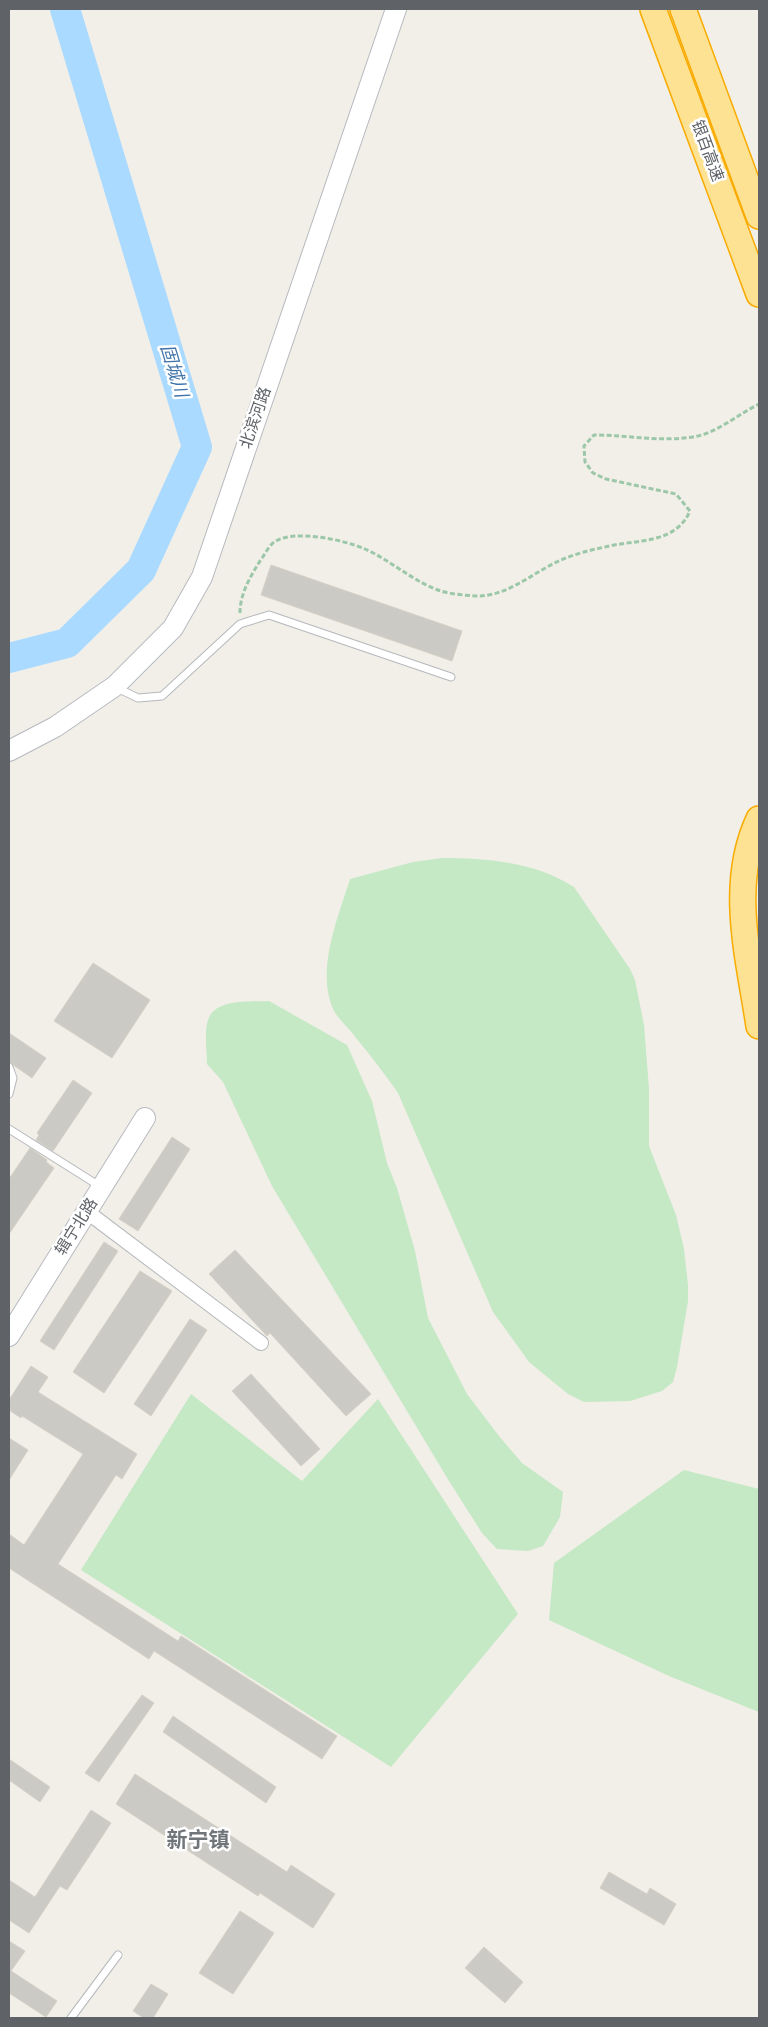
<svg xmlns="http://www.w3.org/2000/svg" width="768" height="2027" viewBox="0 0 768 2027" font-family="'Sofia Sans Condensed','Noto Sans SC',sans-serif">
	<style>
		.green { fill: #c5e8c5 }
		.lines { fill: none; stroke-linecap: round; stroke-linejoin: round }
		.river { stroke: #aadaff; stroke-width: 30 }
		.building { fill: #cccac5; stroke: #d6d1c6 }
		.lane-casing { stroke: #b5b8bc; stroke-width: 9 }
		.street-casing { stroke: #b5b8bc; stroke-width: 16 }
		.secondary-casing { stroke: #b6babf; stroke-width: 22 }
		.highway-casing { stroke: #f9ab00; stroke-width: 28 }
		.path { stroke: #9cc7a9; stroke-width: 3; stroke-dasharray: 5 2.5; stroke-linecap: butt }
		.lane { stroke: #fff; stroke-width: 7 }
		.street { stroke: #fff; stroke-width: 14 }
		.secondary { stroke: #fff; stroke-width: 20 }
		.highway { stroke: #fde293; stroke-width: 25 }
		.labels { text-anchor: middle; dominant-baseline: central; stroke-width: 5; stroke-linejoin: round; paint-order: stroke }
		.street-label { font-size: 16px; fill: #5f6368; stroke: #fff }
		.water-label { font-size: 18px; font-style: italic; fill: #4174aa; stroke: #fff }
		.district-label { font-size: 21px; font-weight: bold; fill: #70757a; stroke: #fff }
	</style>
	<rect width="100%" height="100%" fill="#f1efe8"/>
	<!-- green -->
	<g class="green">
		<path d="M442,858C487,858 536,862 574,887L630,969L635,980L644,1025L649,1089V1146L676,1215L684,1249L688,1285V1301L677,1367L673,1382L662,1391L630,1401L584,1402L568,1394L529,1362L493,1312L398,1093C385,1074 371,1056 356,1038C350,1029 339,1020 334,1011C315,971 338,918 350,879L413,862Z"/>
		<path d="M269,1001L347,1045L372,1101L387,1163L397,1188L415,1251L428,1318L467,1394L499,1436L522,1463L563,1492L560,1517L543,1546L528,1551L497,1549L482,1533L449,1481L272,1186L223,1082L207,1064C207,1051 204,1032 208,1020C215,998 251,1002 269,1001Z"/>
		<polygon points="191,1394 302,1481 378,1399 518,1614 391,1767 81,1570"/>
		<polygon points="684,1470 759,1489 759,1712 669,1676 549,1620 554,1563"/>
	</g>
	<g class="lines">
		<!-- river -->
		<polyline class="river" points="9,658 67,643 141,570 197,447 65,9"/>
	</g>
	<!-- building -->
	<g class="building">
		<polygon points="271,565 462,631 452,661 261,595"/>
		<polygon points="93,963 150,1000 112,1058 54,1021"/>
		<polygon points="9,1033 46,1058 32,1078 9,1062"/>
		<polygon points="73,1080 92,1093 53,1151 36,1140 39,1135 37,1133"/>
		<polygon points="172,1137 190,1149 138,1231 119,1219"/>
		<polygon points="30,1148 47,1160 46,1162 54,1168 9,1234 9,1179"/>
		<polygon points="104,1242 118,1251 54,1350 40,1341"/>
		<polygon points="235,1250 371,1394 346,1416 270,1333 267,1336 209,1274"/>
		<polygon points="140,1271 172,1291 104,1393 73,1372"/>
		<polygon points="190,1319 207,1330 151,1416 134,1404"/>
		<polygon points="31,1366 48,1377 38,1392 137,1454 122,1479 116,1475 58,1564 178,1641 181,1636 337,1736 322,1759 154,1651 149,1659 9,1568 9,1534 24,1545 83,1454 22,1416 21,1418 9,1410 9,1400"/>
		<polygon points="251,1374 320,1449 301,1466 232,1391"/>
		<polygon points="9,1438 28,1450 9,1480"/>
		<polygon points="142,1695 154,1703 99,1782 85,1773"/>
		<polygon points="173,1716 276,1787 266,1803 163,1732"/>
		<polygon points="9,1759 50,1787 40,1802 9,1780"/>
		<polygon points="135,1774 287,1872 291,1865 335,1894 313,1928 260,1893 258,1896 116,1804"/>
		<polygon points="91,1810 111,1823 67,1890 60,1886 29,1933 9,1920 9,1880 35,1897"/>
		<polygon points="609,1872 647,1894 650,1888 676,1904 664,1925 600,1888"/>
		<polygon points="240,1911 274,1933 233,1994 199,1973"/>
		<polygon points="9,1941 25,1951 11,1971 57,2001 46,2017 9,1993"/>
		<polygon points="484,1947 523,1982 505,2003 465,1968"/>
		<polygon points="151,1984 168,1994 153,2018 144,2018 133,2011"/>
	</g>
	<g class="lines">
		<defs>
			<g id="lane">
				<polyline points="117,688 138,698 162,696 240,624 269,615 451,677"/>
				<polyline points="9,1067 13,1078 9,1094"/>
				<polyline points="9,1129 101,1187"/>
				<polyline points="71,2018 118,1955"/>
			</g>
			<polyline id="street" points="86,1211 261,1343"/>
			<g id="secondary">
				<polyline points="9,751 55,727 115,686 173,628 202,577 396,9"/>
				<polyline points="9,1336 145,1118"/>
			</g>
			<g id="highway">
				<polyline points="653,9 759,294"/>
				<polyline points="683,9 759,216"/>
				<path d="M759,819C728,885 749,958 759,1026"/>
			</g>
		</defs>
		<!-- lane casing -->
		<use href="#lane" class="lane-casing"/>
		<!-- street casing -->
		<use href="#street" class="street-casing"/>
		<!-- secondary casing -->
		<use href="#secondary" class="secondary-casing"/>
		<!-- highway casing -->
		<use href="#highway" class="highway-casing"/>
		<!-- path -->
		<path class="path" d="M240,613C240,594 250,577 260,561C264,556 268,547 273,543C291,528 345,540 365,549C390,560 411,580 438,590C449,594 463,595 475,596C508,597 533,572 561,560C575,554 590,550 605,547C636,539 675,545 690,511L676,494L606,479L593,473L585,462L584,446L594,435C629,435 664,443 698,436C719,431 739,414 759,404"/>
		<!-- lane -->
		<use href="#lane" class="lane"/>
		<!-- street -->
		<use href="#street" class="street"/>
		<!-- secondary -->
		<use href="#secondary" class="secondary"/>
		<!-- highway -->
		<use href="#highway" class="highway"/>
	</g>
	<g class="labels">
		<!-- street labels -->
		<g class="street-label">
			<text transform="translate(707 151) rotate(70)">银百高速</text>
			<text transform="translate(256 418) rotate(-71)">北滨河路</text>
			<text transform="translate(77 1227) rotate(-58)">辑宁北路</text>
		</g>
		<!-- water labels -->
		<g class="water-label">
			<text transform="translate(174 371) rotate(73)">固城川</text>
		</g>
		<!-- district labels -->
		<g class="district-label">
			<text x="198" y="1840">新宁镇</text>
		</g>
	</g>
	<!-- border -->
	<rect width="768" height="2027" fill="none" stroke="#5f6368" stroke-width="20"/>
</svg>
